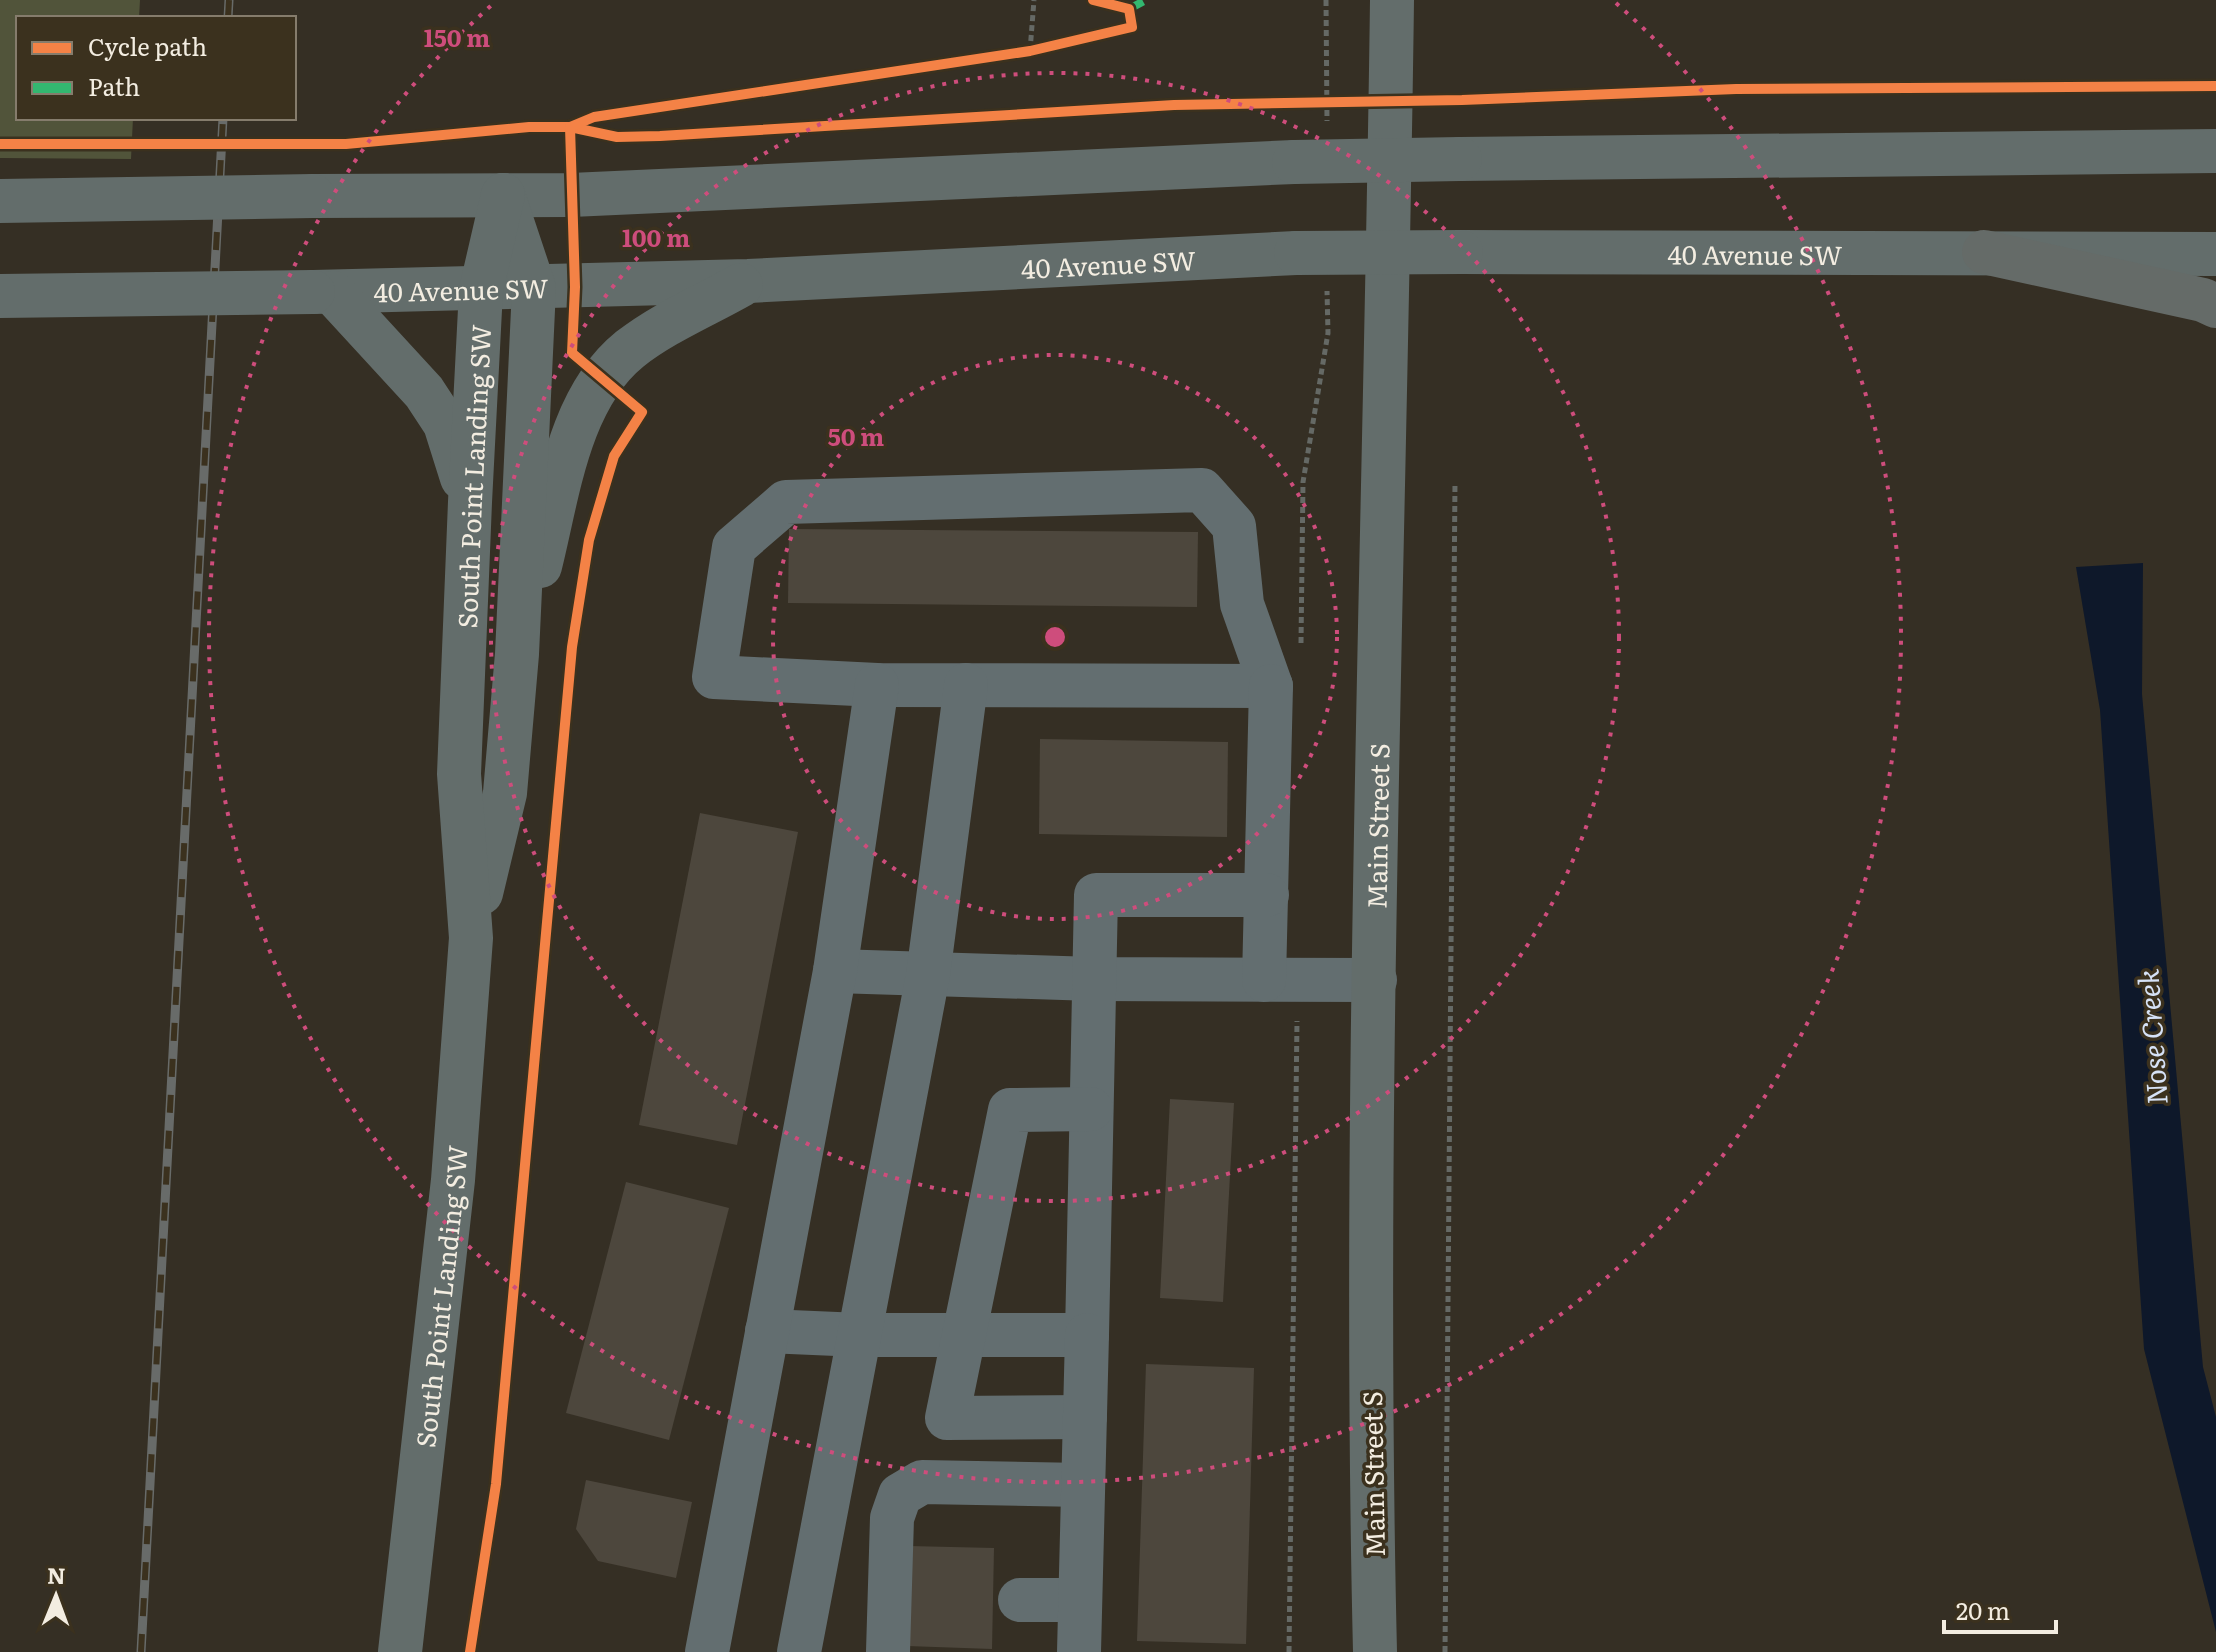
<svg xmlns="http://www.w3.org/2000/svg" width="2216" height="1652" viewBox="0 0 2216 1652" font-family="Literata,serif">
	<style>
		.green { fill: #51543a }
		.water { fill: #0e182a }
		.building { fill: #4d473d }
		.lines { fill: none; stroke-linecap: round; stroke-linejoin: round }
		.path { stroke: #656965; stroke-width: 5; stroke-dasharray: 6 4; stroke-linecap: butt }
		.minor { stroke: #636e70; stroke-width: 44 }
		.major { stroke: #636d6b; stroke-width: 44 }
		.highway { stroke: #656b68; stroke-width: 44 }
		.rail-casing { stroke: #686b69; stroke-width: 9 }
		.rail { stroke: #3b311e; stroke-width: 6; stroke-dasharray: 18; stroke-linecap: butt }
		.major-bridge { stroke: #636d6b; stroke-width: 44 }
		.quiet { stroke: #33b770; stroke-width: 8; stroke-dasharray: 16 8; stroke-linecap: butt }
		.cycleway-casing { stroke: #3b311e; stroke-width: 15 }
		.cycleway { stroke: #f48246; stroke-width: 10 }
		.ring { fill: none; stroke: #ce4d7c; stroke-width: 4; stroke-dasharray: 4 8 }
		.labels { text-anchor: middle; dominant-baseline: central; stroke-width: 7; stroke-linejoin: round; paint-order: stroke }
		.street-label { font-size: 26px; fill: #f3ede1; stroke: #3b311e }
		.water-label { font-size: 28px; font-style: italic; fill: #d6e2f6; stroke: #3b311e }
		.centre { fill: #ce4d7c; stroke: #3b311e; stroke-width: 4 }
		.ring-label { font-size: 24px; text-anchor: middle; font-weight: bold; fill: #ce4d7c; stroke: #3b311e; stroke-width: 7; stroke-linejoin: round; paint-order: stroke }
	</style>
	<rect width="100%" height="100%" fill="#352f24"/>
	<!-- green -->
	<polygon class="green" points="0,0 140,0 139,18 18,18 18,118 133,118 131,159 0,158"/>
	<!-- water -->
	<polygon class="water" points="2143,563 2142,694 2203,1367 2216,1417 2216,1632 2144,1349 2100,710 2076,567"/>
	<!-- building -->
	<g class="building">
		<polygon points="789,529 1198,532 1197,607 788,603"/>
		<polygon points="1040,739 1228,742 1227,837 1039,834"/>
		<polygon points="700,813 798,832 737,1145 639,1125"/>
		<polygon points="1170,1099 1234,1103 1223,1302 1160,1298"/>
		<polygon points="626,1182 729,1208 669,1440 566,1413"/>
		<polygon points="1146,1364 1254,1368 1246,1644 1137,1641"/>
		<polygon points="586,1480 692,1502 676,1578 598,1561 576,1529"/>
		<polygon points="909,1546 994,1548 992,1649 907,1646"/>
	</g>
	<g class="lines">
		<!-- path -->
		<g class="path">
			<polyline points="1326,0 1327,121"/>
			<polyline points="1030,51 1034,0"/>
			<polyline points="1301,643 1303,482 1328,333 1327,291"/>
			<polyline points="1289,1652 1297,1021"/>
			<polyline points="1445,1652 1455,482"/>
		</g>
		<!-- minor -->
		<g class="minor">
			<polygon points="1202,490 1234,526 1242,604 1271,686 877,685 714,677 734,547 786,502"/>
			<polyline points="835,971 1094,979 1375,980"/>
			<polyline points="1264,980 1271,686"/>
			<polyline points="767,1331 860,1335 1087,1335 1096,895 1267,895"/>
			<polyline points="1085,1417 947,1418 1010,1110 1091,1109"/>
			<polyline points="1020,1600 1080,1600"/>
			<polyline points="707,1652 835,971 877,685"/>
			<polyline points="799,1652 928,975 966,685"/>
			<polyline points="888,1652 892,1518 900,1495 922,1482 1083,1485"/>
			<polyline points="1079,1652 1087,1335"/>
		</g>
		<!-- major -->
		<g class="major">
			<polyline points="1460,159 2216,151"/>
			<polyline points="313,196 571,195 1294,162"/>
			<path id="s1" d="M1461,252L2216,254"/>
			<path id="s2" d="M313,292L748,281L1296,253"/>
			<polyline points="333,293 424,392 445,424 462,478"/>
			<path d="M540,566C558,495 568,399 630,349C663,323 704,306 741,285"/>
			<polyline points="481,893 505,793 517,654 534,288 503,195"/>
			<path id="s3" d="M400,1652L453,1180L471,938L459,774L470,502L481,290L503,195"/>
			<path id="s4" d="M1375,1652C1362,1102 1385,550 1392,0"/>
		</g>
		<!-- highway -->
		<polyline class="highway" points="1984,252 2203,300 2216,306"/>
		<defs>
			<g id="rail">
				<polyline points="228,18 229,0"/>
				<polyline points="141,1652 223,118"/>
			</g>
		</defs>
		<!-- rail casing -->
		<use href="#rail" class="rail-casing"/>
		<!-- rail -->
		<use href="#rail" class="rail"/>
		<!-- major-bridge -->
		<g class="major-bridge">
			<polyline points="1294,162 1460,159"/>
			<polyline points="0,201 313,196"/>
			<polyline points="1296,253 1461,252"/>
			<polyline points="0,296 313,292"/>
		</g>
		<!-- quiet -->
		<polyline class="quiet" points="1129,9 1146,0"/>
		<defs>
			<g id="cycleway">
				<polyline points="0,144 346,144 529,127 570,127 617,137 660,136 1174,105 1462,100 1736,89 2216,86"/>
				<polyline points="470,1652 496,1484 572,647 589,540 614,456 642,412 572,353 575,287 570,127 594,117 1030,51 1132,27 1129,9 1093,0"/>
			</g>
		</defs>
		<!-- cycleway casing -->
		<use href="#cycleway" class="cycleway-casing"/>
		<!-- cycleway -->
		<use href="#cycleway" class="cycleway"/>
	</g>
	<!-- distance rings -->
	<g class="ring">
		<circle cx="1055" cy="637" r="282"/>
		<circle cx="1055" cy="637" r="564"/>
		<path d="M1616 3A846 846 0 1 1 494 3"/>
	</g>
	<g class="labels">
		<!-- street labels -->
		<g class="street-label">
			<text stroke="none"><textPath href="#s1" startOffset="294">40 Avenue SW</textPath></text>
			<text stroke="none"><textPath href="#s2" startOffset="796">40 Avenue SW</textPath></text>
			<text stroke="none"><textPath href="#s2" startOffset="148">40 Avenue SW</textPath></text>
			<text stroke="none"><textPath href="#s3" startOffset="1180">South Point Landing SW</textPath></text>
			<text stroke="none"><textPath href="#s4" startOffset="826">Main Street S</textPath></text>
			<text stroke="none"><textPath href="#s3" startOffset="358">South Point Landing SW</textPath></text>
			<text transform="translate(1372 1474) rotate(-91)">Main Street S</text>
		</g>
		<!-- water labels -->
		<g class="water-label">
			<text transform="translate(2151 1037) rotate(-94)">Nose Creek</text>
		</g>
	</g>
	<circle cx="1055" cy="637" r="12" class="centre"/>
	<g class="ring-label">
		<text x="457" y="47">150 m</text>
		<text x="656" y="247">100 m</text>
		<text x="856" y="446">50 m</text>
	</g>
	<!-- legend -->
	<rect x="16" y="16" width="280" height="104" fill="#3b311e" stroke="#857c6c" stroke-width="2"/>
	<rect x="32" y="42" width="40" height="12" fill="#f48246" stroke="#857c6c" stroke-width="2"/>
	<text x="88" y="56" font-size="24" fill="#f3ede1">Cycle path</text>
	<rect x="32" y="82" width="40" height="12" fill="#33b770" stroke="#857c6c" stroke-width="2"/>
	<text x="88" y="96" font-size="24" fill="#f3ede1">Path</text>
	<!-- north arrow -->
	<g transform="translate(56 1596) rotate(1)" stroke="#3b311e" stroke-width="6" paint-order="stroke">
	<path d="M0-6L14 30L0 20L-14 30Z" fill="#f3ede1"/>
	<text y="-12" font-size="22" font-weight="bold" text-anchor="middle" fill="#f3ede1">N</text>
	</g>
	<!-- scale -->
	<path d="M1944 1620v12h112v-12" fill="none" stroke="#f3ede1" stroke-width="4"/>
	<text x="1956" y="1620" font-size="24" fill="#f3ede1" stroke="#3b311e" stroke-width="6" paint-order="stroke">20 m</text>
</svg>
